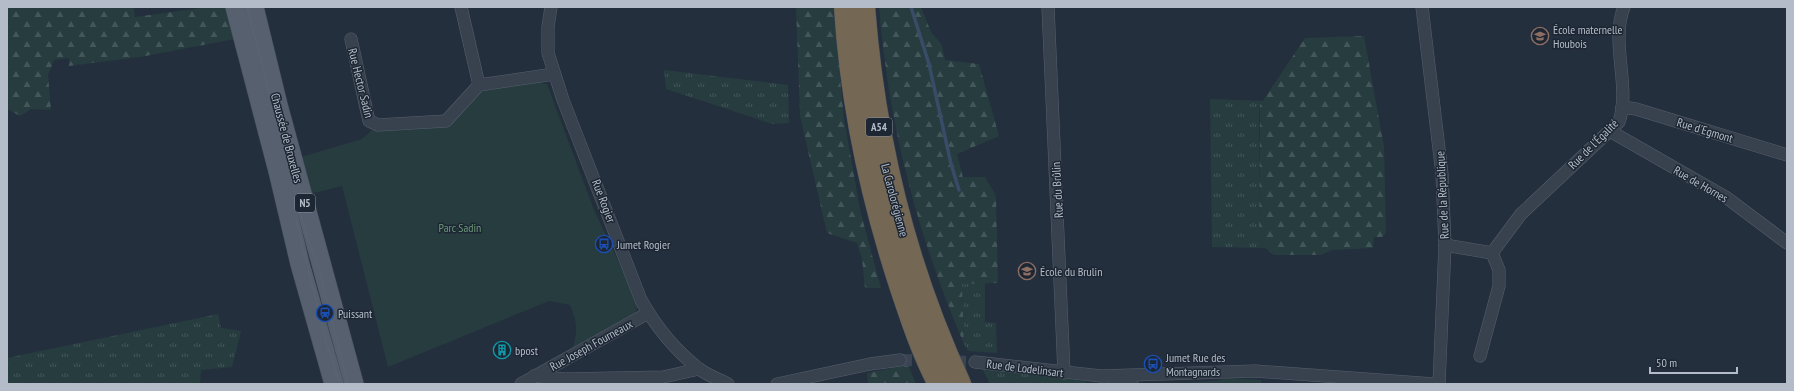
<svg xmlns="http://www.w3.org/2000/svg" width="1794" height="391" viewBox="0 0 1794 391" font-family="'PT Sans Narrow',sans-serif">
	<style>
		.grass { fill: url(#grass-tufts) }
		.forest { fill: url(#forest-firs) }
		.park { fill: #263c3f }
		.lines { fill: none; stroke-linecap: round; stroke-linejoin: round }
		.stream { stroke: #394c67; stroke-width: 3.5 }
		.street-tunnel { stroke: #3a4453; stroke-width: 12; stroke-dasharray: 12 6; stroke-linecap: butt }
		.street-casing { stroke: #565f6c; stroke-width: 13 }
		.primary-casing { stroke: #414a57; stroke-width: 20 }
		.highway-casing { stroke: #434c59; stroke-width: 23 }
		.street { stroke: #38414e; stroke-width: 12 }
		.primary { stroke: #56606e; stroke-width: 19 }
		.highway { stroke: #746855; stroke-width: 22 }
		.tram { stroke: #5a6575; stroke-width: 1 }
		.labels { text-anchor: middle; dominant-baseline: central; stroke-width: 3; stroke-linejoin: round; paint-order: stroke }
		.shield { fill: #1d2633; stroke: #878f9c; stroke-width: 1 }
		.shield-label { font-size: 11px; font-weight: bold; fill: #b4bcc9 }
		.poi-label { font-size: 12px; fill: #b4bcc9; stroke: #1d2633; text-anchor: start }
		.street-label { font-size: 12px; fill: #b4bcc9; stroke: #1d2633 }
		.park-label { font-size: 12px; fill: #6b9a76; stroke: #1d2633 }
	</style>
	<defs>
		<pattern id="grass-tufts" width="24" height="20" patternUnits="userSpaceOnUse"><rect width="24" height="20" fill="#263c3f"/><path d="M3 7l-1-3M5 7V3M7 7l1-3M15 17l-1-3M17 17v-4M19 17l1-3" fill="none" stroke="#435659"/></pattern>
		<pattern id="forest-firs" width="22" height="20" patternUnits="userSpaceOnUse"><rect width="22" height="20" fill="#263c3f"/><path d="M5 1l3.5 6h-7zM16 11l3.5 6h-7z" fill="#435659"/></pattern>
	</defs>
	<rect width="100%" height="100%" fill="#242f3e"/>
	<!-- grass -->
	<g class="grass">
		<polygon points="664,70 788,85 789,123 772,124 666,89"/>
		<polygon points="1210,99 1263,101 1260,105 1259,115 1259,240 1265,248 1212,247"/>
		<polygon points="962,283 985,283 985,322 996,323 997,353 968,351 964,344"/>
		<polygon points="218,314 221,328 241,331 232,367 201,370 200,384 7,384 7,358"/>
		<polygon points="982,368 1076,380 1087,382 1087,384 990,384"/>
		<polygon points="1229,378 1261,380 1261,384 1169,384 1215,381"/>
	</g>
	<!-- forest -->
	<g class="forest">
		<polygon points="7,7 134,7 135,17 208,7 229,7 235,39 140,57 69,66 69,58 54,60 48,75 51,110 31,109 20,116 7,109"/>
		<polygon points="796,7 833,7 844,118 860,210 881,288 865,288 862,259 857,243 827,233 800,116"/>
		<path d="M879,7H921L931,32L942,45L945,60L979,64L999,136L957,154L963,177H985L995,194L996,198L998,283L962,284L964,344C917,234 889,126 879,7Z"/>
		<polygon points="1364,36 1384,147 1386,233 1382,237 1374,237 1373,248 1332,250 1321,255 1274,255 1265,248 1259,240 1260,105 1305,38"/>
		<polygon points="908,365 916,384 868,384 867,373"/>
	</g>
	<!-- park -->
	<path class="park" d="M541,82L547,84L594,210L639,305L635,313L573,347C578,329 577,322 570,305L549,301L388,367L342,186L310,194L301,157L362,139L374,128L450,125L480,91Z"/>
	<g class="lines">
		<!-- stream -->
		<polyline class="stream" points="911,7 929,64 951,164 959,190"/>
		<!-- street-tunnel -->
		<polyline class="street-tunnel" points="900,360 975,362"/>
		<defs>
			<g id="street">
				<polyline points="461,7 479,85"/>
				<path d="M551,7L548,27V53L563,100L641,300C655,325 675,350 698,368C706,375 719,379 728,384"/>
				<polyline points="1048,7 1064,373"/>
				<polyline points="1422,7 1442,174 1445,245 1439,384"/>
				<polyline points="351,39 369,121 378,125 446,121 479,85 554,74"/>
				<polyline points="1622,107 1636,109 1787,155"/>
				<polyline points="1610,131 1727,198 1787,243"/>
				<polyline points="1445,245 1492,253 1499,270 1499,286 1480,356"/>
				<path d="M1492,253L1521,214L1619,122C1631,87 1610,42 1624,7"/>
				<polyline points="975,362 1101,376 1255,371 1434,384"/>
				<polyline points="534,376 564,379 663,377 699,369"/>
				<polyline points="1113,379 1132,384"/>
				<polyline points="521,384 648,313"/>
				<polyline points="777,384 870,364 900,360"/>
			</g>
			<g id="primary">
				<polyline points="235,7 278,171 300,264 334,384"/>
				<polyline points="254,7 278,105 354,384"/>
			</g>
			<g id="highway">
				<path d="M845,7C851,103 871,197 901,288C912,321 923,354 939,384"/>
				<path d="M864,7C874,138 905,265 960,384"/>
			</g>
		</defs>
		<!-- street casing -->
		<use href="#street" class="street-casing"/>
		<!-- primary casing -->
		<use href="#primary" class="primary-casing"/>
		<!-- highway casing -->
		<use href="#highway" class="highway-casing"/>
		<!-- street -->
		<use href="#street" class="street"/>
		<!-- primary -->
		<use href="#primary" class="primary"/>
		<!-- highway -->
		<use href="#highway" class="highway"/>
		<!-- tram -->
		<g class="tram">
			<polyline points="247,7 304,227 319,270 348,384"/>
			<polyline points="296,220 326,341 340,384"/>
		</g>
	</g>
	<!-- icons -->
	<defs>
		<symbol id="school-ring" viewBox="-11 -11 22 22"><circle r="9.5" fill="#1d2633" stroke="#8d6e63" stroke-width="1.5"/><path d="M0-5L7-2L0 1L-7-2ZM-4 1L0 2.5L4 1V4Q0 6-4 4Z" fill="#8d6e63"/></symbol>
		<symbol id="bus-ring" viewBox="-11 -11 22 22"><circle r="9.5" fill="#1d2633" stroke="#1a4fb4" stroke-width="1.5"/><path d="M-5-6H5V4H4V6H2V4H-2V6H-4V4H-5ZM-3.5-4V0h7V-4ZM-3.5 1.2v1.5H-2V1.2ZM2 1.2v1.5H3.5V1.2Z" fill="#1a4fb4"/></symbol>
		<symbol id="station-ring" viewBox="-11 -11 22 22"><circle r="9.5" fill="#1d2633" stroke="#1a4fb4" stroke-width="1.5"/><path d="M-3-6H3Q5-6 5-4V2Q5 4 3 4L4.5 6H3L1.5 4h-3L-3 6H-4.5L-3 4Q-5 4-5 2V-4Q-5-6-3-6ZM-3.5-4v3h7v-3ZM-3.5 1v1.5H-2V1ZM2 1v1.5H3.5V1Z" fill="#1a4fb4"/></symbol>
		<symbol id="building-ring" viewBox="-11 -11 22 22"><circle r="9.5" fill="#1d2633" stroke="#0f9aa8" stroke-width="1.5"/><path d="M-4-6H4V6H1V3H-1V6H-4ZM-2.5-4.3h1.7v1.8h-1.7ZM.8-4.3h1.7v1.8H.8ZM-2.5-1h1.7V.8h-1.7ZM.8-1h1.7V.8H.8Z" fill="#0f9aa8"/></symbol>
	</defs>
	<g fill-rule="evenodd">
		<use href="#school-ring" x="1530" y="26" width="20" height="20"/>
		<use href="#bus-ring" x="594" y="234" width="20" height="20"/>
		<use href="#school-ring" x="1017" y="261" width="20" height="20"/>
		<use href="#station-ring" x="315" y="303" width="20" height="20"/>
		<use href="#building-ring" x="492" y="340" width="20" height="20"/>
		<use href="#bus-ring" x="1143" y="354" width="20" height="20"/>
	</g>
	<g class="labels">
		<!-- shield labels -->
		<g class="shield">
			<rect x="866" y="118" width="26" height="18" rx="3"/>
			<rect x="295" y="194" width="20" height="18" rx="3"/>
		</g>
		<g class="shield-label">
			<text x="879" y="127">A54</text>
			<text x="305" y="203">N5</text>
		</g>
		<!-- poi labels -->
		<g class="poi-label">
			<text x="1553" y="29">École maternelle<tspan x="1553" dy="14">Houbois</tspan></text>
			<text x="617" y="244">Jumet Rogier</text>
			<text x="1040" y="271">École du Brulin</text>
			<text x="338" y="313">Puissant</text>
			<text x="515" y="350">bpost</text>
			<text x="1166" y="357">Jumet Rue des<tspan x="1166" dy="14">Montagnards</tspan></text>
		</g>
		<!-- street labels -->
		<g class="street-label">
			<text transform="translate(361 83) rotate(76)">Rue Hector Sadin</text>
			<text transform="translate(1705 130) rotate(17)">Rue d'Egmont</text>
			<text transform="translate(287 138) rotate(75)">Chaussée de Bruxelles</text>
			<text transform="translate(1593 144) rotate(-45)">Rue de l'Égalité</text>
			<text transform="translate(1701 184) rotate(30)">Rue de Hornes</text>
			<text transform="translate(1057 190) rotate(-93)">Rue du Brûlin</text>
			<text transform="translate(1442 195) rotate(-93)">Rue de la République</text>
			<text transform="translate(895 200) rotate(75)">La Carolorégienne</text>
			<text transform="translate(604 201) rotate(69)">Rue Rogier</text>
			<text transform="translate(591 345) rotate(-29)">Rue Joseph Fourneaux</text>
			<text transform="translate(1025 368) rotate(7)">Rue de Lodelinsart</text>
		</g>
		<!-- park labels -->
		<g class="park-label">
			<text x="460" y="227">Parc Sadin</text>
		</g>
	</g>
	<!-- border -->
	<rect width="1794" height="391" fill="none" stroke="#b4bcc9" stroke-width="16"/>
	<!-- scale -->
	<path d="M1650 367v6h87v-6" fill="none" stroke="#b4bcc9" stroke-width="2"/>
	<text x="1656" y="367" font-size="12" fill="#b4bcc9" stroke="#1d2633" stroke-width="3" paint-order="stroke">50 m</text>
</svg>
